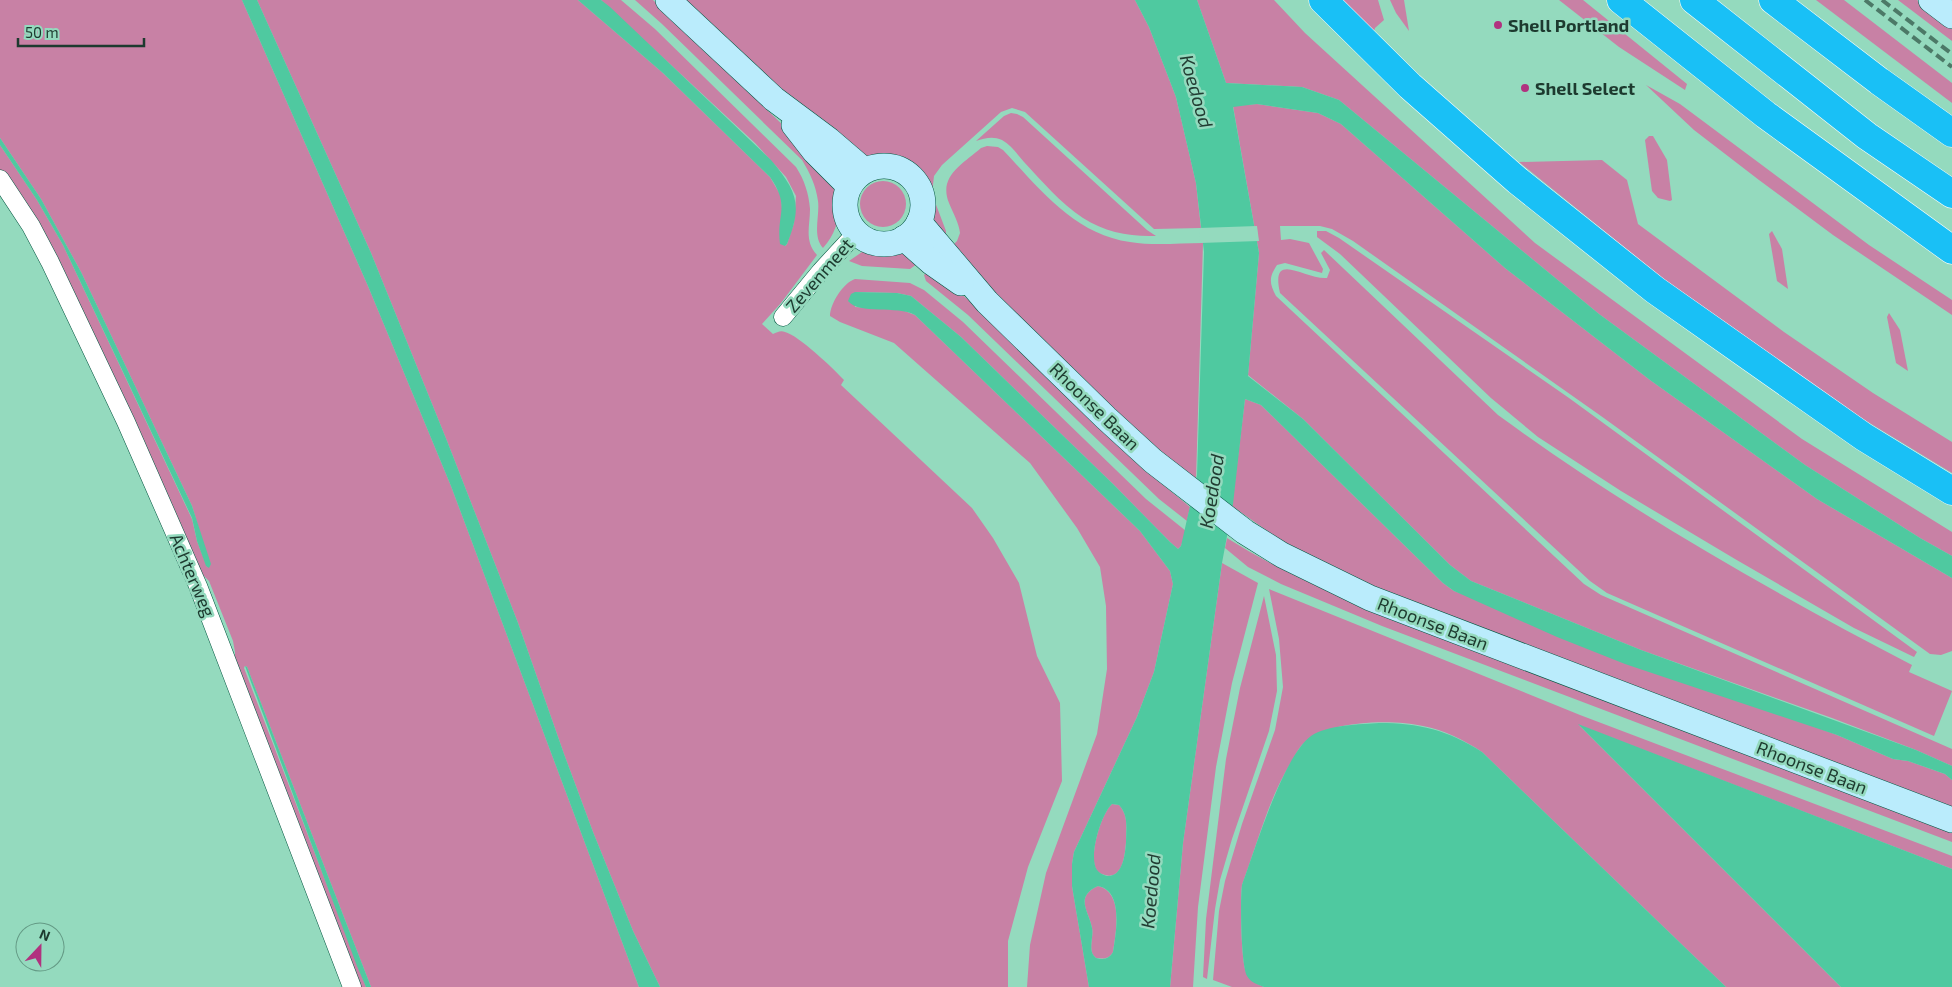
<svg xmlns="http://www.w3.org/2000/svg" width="1952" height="987" viewBox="0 0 1952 987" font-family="'Exo 2',sans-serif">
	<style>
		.green { fill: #c881a5 }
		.water { fill: #4fc9a0; fill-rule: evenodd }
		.pier { fill: #94dabe }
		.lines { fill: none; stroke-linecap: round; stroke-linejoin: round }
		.street-casing { stroke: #01553f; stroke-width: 19 }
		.secondary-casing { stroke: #01553f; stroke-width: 26 }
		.highway-casing { stroke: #fff; stroke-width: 29 }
		.street { stroke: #fff; stroke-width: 18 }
		.secondary { stroke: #baecfc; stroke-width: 25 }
		.highway { stroke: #19c0f6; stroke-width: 28 }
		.rail { stroke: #4c7967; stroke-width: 4; stroke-dasharray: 10 5; stroke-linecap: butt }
		.poi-dot { fill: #b1327f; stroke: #94dabe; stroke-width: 2 }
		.labels { text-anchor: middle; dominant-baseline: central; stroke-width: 5; stroke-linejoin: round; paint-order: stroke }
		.poi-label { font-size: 18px; font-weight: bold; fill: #1d3a2f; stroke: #94dabe; text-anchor: start }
		.street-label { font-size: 18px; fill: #1d3a2f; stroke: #94dabe }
		.water-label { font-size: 19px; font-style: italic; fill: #223d33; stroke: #94dabe }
	</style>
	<rect width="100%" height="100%" fill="#94dabe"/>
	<!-- green -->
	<g class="green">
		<polygon points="0,0 242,0 368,286 451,486 639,987 371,987 247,667 245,666 244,668 366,987 355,987 235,668 235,652 233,641 209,581 195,567 0,172 0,145 37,200 63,245 192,519 197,541 207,567 203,542 192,506 81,272 41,199 0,138"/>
		<path d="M257,0H578L663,73L770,177L781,196L785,246L787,244L794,223L796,196L786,177L755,143L601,0H621L655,29L796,167C804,179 809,194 810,209C810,226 804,241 817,255L781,303L762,324L773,334C777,332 781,330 785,332C798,335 834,369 844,380L841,385L972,508L993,538L1019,583L1037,656L1060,703L1062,781L1028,867L1008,941V987H660L633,931L593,832L564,754L518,623L447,441L371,253Z"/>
		<path d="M635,0H653L787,129L837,187C840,211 840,229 823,248C812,236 820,215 818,201C816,186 810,173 802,160L662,24Z"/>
		<polygon points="681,0 1135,0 1149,27 1176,97 1196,183 1201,228 1154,229 1025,112 1012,108 1001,112 942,165 934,176 932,194 946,231 946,235 929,214 927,190 920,176 914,170 894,160 866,159 852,153"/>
		<polygon points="1197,0 1274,0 1305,33 1535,243 1802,439 1952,532 1952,556 1920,538 1805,465 1599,314 1339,100 1302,87 1226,83"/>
		<polygon points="1340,0 1378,0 1384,20 1375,28 1374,31"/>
		<polygon points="1390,0 1404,0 1409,31 1396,13"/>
		<polygon points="1559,0 1583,0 1687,84 1685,90 1619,47"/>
		<polygon points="1816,0 1844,0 1952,83 1952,103"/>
		<polygon points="1898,0 1917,0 1952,28 1952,41"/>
		<polygon points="1646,85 1680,104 1869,245 1952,300 1952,315 1833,235 1759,180 1694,130"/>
		<path d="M1257,104L1318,113L1341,124L1505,268L1650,380L1817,499L1952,578V651L1941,655L1930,654L1601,416L1353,241L1332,229L1320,226H1280L1281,240L1290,239L1309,243L1323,269L1322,273L1285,263L1277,265C1269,277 1269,283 1276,296L1584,584L1601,595L1952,749V766L1916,750L1832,718L1641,650L1471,581L1450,565L1303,419L1248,375L1259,253L1233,106Z"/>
		<path d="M1011,113L1017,114L1023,117L1147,230L1156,236C1130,237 1105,232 1083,218C1060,203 1042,181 1024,162C1017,154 1011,145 1002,140C993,136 985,138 976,141L1004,116Z"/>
		<polygon points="1649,136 1653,136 1667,160 1672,200 1670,201 1658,198 1652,191 1645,140"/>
		<path d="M987,146L998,147L1003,150C1040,189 1074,234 1130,242C1154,246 1179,243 1203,243L1196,480L1130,428L950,248L957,241L960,233C959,223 953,213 949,203C938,176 963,164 981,148Z"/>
		<polygon points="1602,160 1627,180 1638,224 1784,332 1873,393 1952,442 1952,473 1863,419 1676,289 1519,162"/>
		<circle cx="883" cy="204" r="23"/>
		<polygon points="1317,231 1326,231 1339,238 1569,398 1917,652 1914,657 1854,628 1735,559 1621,491 1538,437 1491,398 1340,254 1317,237"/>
		<polygon points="1772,231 1782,249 1788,289 1777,281 1769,234"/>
		<polygon points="873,250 905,251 921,261 910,269 862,266 849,261 862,252"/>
		<path d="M1324,250L1498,415C1628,510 1768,590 1912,665L1909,672L1952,691L1934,736L1607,593L1590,581L1280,293C1270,249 1305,280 1327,278L1330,270L1321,253Z"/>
		<polygon points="930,269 981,310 1161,483 1190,507 1187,521 1159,499 968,315 926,281 924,275"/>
		<path d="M855,279L910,283L924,290L963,322L1146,499L1186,531L1181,546L1178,549L1170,542L1113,484L961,337L911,296L897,293L855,292V307L902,310L915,315L1140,531L1170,571L1173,584L1154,672L1137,717L1074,852L1072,864V886L1089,987H1027L1030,945L1046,873L1097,734L1107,669L1106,606L1100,567L1077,528L1030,463L894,343L840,322L830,316C830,304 843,283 855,279Z"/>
		<polygon points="1889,313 1900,330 1908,371 1896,363 1887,317"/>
		<polygon points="1245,399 1261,405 1443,583 1454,591 1837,735 1893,759 1908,761 1945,774 1952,780 1952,810 1375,590 1303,556 1232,506"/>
		<path d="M1227,538C1276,569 1329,592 1382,614L1952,831V842L1382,626L1281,584L1248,567L1225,548Z"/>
		<polygon points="1222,563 1258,583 1232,683 1216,767 1198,907 1193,987 1170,987 1183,843"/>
		<path d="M1269,589L1580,715L1952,856V869L1579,725L1841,987H1726L1482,752C1464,740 1444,730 1423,726C1392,719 1325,720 1302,745C1298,749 1295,756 1292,761C1269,797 1257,845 1242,885C1240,900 1241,960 1246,972C1250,981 1255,983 1264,987H1232L1213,980L1219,911L1225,881L1242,824L1275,730L1283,687L1279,639Z"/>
		<polygon points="1264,596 1276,655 1277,691 1269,731 1232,839 1220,880 1215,909 1207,979 1203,977 1206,919 1226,759 1240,688"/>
		<path d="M1112,804L1119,805C1129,816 1126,829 1126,842C1125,854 1123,880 1105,875C1101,874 1097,872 1096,869C1089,854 1101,814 1112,804Z"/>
		<path d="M1098,886C1124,892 1116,933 1113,952C1109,959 1104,959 1096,958C1087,951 1094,938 1092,928C1089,911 1074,897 1098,886Z"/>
	</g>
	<!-- water -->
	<g class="water">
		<polygon points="242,0 257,0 371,253 447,441 518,623 564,754 593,832 633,931 660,987 639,987 451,486 368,286"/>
		<path d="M578,0H601L610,7L771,160C797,191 803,205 787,244L785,246L780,244C776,214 791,207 770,177L663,73Z"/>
		<path d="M1135,0H1197L1226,83L1302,87L1339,100L1599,314L1805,465L1920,538L1952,556V578L1817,499L1650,380L1505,268L1341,124L1318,113L1257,104L1233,107L1259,253L1248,376L1303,419L1450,565L1471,581L1641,650L1916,750L1952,766V780L1945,774L1908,761L1893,759L1837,735L1625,664L1557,637L1454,591L1443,583L1261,405L1245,399L1233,504L1222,563L1183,843L1170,987H1089L1072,886V864L1074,852L1137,717L1154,672L1173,584L1170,571L1140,531L915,315C897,305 859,315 848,301L851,294L855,292L897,293L911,296L961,337L1113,484L1170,542L1178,549L1181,546L1197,475L1204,252L1196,183L1176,97L1149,27ZM1112,804L1119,805C1129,816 1126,829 1126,843C1125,854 1123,877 1107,876C1103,875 1099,873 1097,870C1088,857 1101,814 1112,804ZM1098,886C1124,891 1116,933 1113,952C1109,959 1104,960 1096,958C1087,951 1094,938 1092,928C1089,911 1074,897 1098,886Z"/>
		<polygon points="0,138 41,199 81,272 192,506 211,564 209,568 206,566 197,541 192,518 63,245 37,200 0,145"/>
		<polygon points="245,666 247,667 371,987 366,987 357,966"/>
		<path d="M1379,723C1419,723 1448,730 1482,752L1726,987H1264C1257,984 1251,983 1247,976C1241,965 1240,900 1242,885C1255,850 1283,756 1311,736C1327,725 1361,724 1379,723Z"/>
		<polygon points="1578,724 1952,869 1952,987 1841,987"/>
	</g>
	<!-- pier -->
	<polygon class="pier" points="1257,226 1259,241 1200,243 1199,228"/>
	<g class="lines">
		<defs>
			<g id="street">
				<polyline points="0,179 31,226 50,262 126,422 198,586 352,987"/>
				<polyline points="783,317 821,271 856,233"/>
			</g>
			<g id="secondary">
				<polyline points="668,0 774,99 829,140 864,170"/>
				<polyline points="1931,0 1952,16"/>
				<polyline points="794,125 815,152 849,186"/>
				<circle cx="884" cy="205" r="39"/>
				<polyline points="919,222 987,302 1106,418 1153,461 1245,532 1282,555 1370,598 1952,820"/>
				<polyline points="904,238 931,262 961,283"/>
			</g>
			<g id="highway">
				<polyline points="1323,0 1410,86 1518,181 1655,290 1864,437 1952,491"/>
				<polyline points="1621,0 1766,115 1952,250"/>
				<polyline points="1694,0 1867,136 1952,194"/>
				<polyline points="1773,0 1879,81 1952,133"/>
			</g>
		</defs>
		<!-- street casing -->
		<use href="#street" class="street-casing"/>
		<!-- secondary casing -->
		<use href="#secondary" class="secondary-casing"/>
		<!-- highway casing -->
		<use href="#highway" class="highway-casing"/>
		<!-- street -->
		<use href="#street" class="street"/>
		<!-- secondary -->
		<use href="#secondary" class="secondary"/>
		<!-- highway -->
		<use href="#highway" class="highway"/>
		<!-- rail -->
		<g class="rail">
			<polyline points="1865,0 1952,67"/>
			<polyline points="1882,0 1952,54"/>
		</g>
	</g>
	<!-- markers -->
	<g class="poi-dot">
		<circle cx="1498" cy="25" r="5"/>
		<circle cx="1525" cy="88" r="5"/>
	</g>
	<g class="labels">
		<!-- poi labels -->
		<g class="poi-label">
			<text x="1508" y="25">Shell Portland</text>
			<text x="1535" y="88">Shell Select</text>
		</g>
		<!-- street labels -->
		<g class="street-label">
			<text transform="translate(819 275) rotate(-49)">Zevenmeet</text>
			<text transform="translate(1095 406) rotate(44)">Rhoonse Baan</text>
			<text transform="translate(193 575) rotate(67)">Achterweg</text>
			<text transform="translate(1433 623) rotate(21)">Rhoonse Baan</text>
			<text transform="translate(1812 767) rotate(21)">Rhoonse Baan</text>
		</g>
		<!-- water labels -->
		<g class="water-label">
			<text transform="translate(1197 91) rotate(74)">Koedood</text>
			<text transform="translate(1211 491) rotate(-81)">Koedood</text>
			<text transform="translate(1150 891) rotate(-85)">Koedood</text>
		</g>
	</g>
	<!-- north arrow -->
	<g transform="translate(40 947) rotate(22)"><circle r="24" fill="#94dabe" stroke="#649a85"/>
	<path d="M0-4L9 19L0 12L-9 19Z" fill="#b1327f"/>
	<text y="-8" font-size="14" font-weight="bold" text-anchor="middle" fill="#1d3a2f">N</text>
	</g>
	<!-- scale -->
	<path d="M18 38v8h126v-8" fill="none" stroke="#1d3a2f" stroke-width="2.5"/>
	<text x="25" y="38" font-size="15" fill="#1d3a2f" stroke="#94dabe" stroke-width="4" paint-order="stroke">50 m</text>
</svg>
